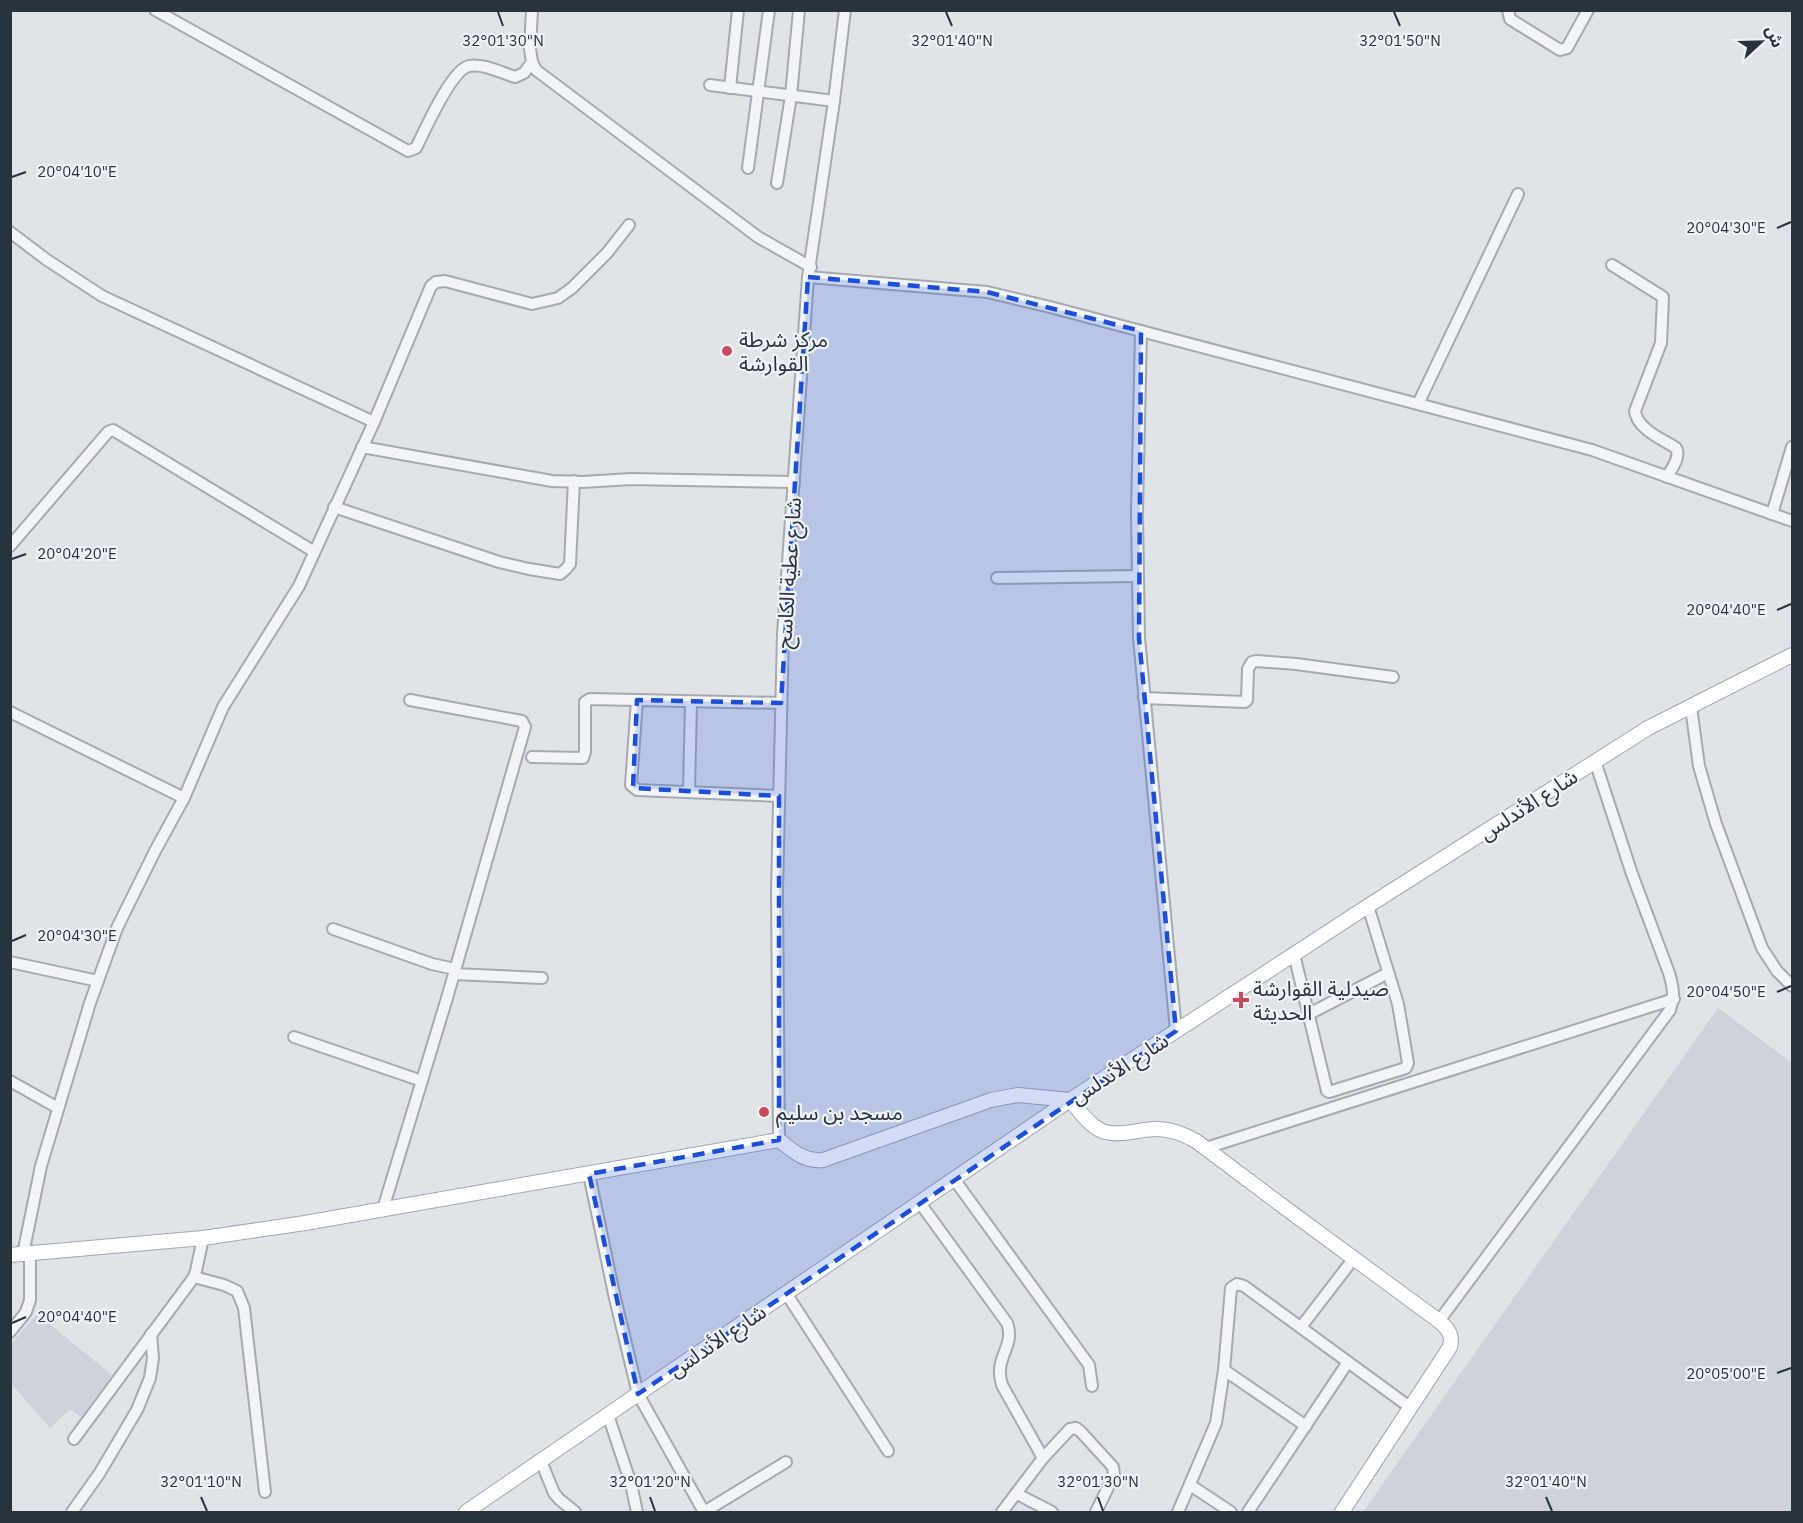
<svg xmlns="http://www.w3.org/2000/svg" width="1803" height="1523" viewBox="0 0 1803 1523" font-family="'IBM Plex Sans','Noto Sans Arabic',sans-serif">
	<style>
		.built { fill: #ced3da }
		.lines { fill: none; stroke-linecap: round; stroke-linejoin: round }
		.minor-casing { stroke: #a5aab2; stroke-width: 14 }
		.major-casing { stroke: #a0a8b3; stroke-width: 16 }
		.minor { stroke: #f2f4f7; stroke-width: 10 }
		.major { stroke: #fff; stroke-width: 14 }
		.marked { fill: #1d4ed8; fill-opacity: 0.2; stroke: #1d4ed8; stroke-width: 4.5; stroke-dasharray: 12 8; stroke-linejoin: round }
		.ticks { fill: none; stroke: #29323f; stroke-width: 2 }
		.poi-dot { fill: #c84a61; stroke: #eff2f6; stroke-width: 2 }
		.labels { text-anchor: middle; dominant-baseline: central; stroke-width: 4.5; stroke-linejoin: round; paint-order: stroke }
		.poi-label { font-size: 21px; fill: #29323f; stroke: #eff2f6; text-anchor: start }
		.street-label { font-size: 21px; fill: #29323f; stroke: #eff2f6 }
		.ticks-label { font-size: 15px; text-anchor: middle; fill: #29323f; stroke: #eff2f6; stroke-width: 4.5; stroke-linejoin: round; paint-order: stroke }
	</style>
	<rect width="100%" height="100%" fill="#e0e3e8"/>
	<!-- built -->
	<g class="built">
		<polygon points="1718,1008 1792,1063 1792,1512 1363,1512"/>
		<polygon points="37,1314 112,1375 81,1417 70,1409 50,1428 11,1383 11,1344"/>
	</g>
	<g class="lines">
		<defs>
			<g id="minor">
				<path d="M155,10L408,151L416,148C425,130 451,70 469,66C483,63 502,73 515,77L524,73L532,62L530,49L532,10"/>
				<polyline points="1508,10 1510,19 1560,50 1567,48 1588,10"/>
				<polyline points="532,62 536,70 758,237 811,267"/>
				<polyline points="710,85 834,101"/>
				<polyline points="730,88 738,10"/>
				<polyline points="748,168 769,10"/>
				<polyline points="777,183 791,96 799,10"/>
				<polyline points="10,232 47,260 102,296 374,422"/>
				<path d="M1612,265L1663,297L1661,343L1635,411C1637,429 1662,439 1676,448C1681,457 1672,468 1667,477"/>
				<polyline points="808,277 987,292 1050,307 1592,450 1792,521"/>
				<polyline points="1141,331 1137,513 1139,638 1176,1031"/>
				<polyline points="1418,404 1518,194"/>
				<polyline points="362,447 552,481 583,482 631,479 794,482"/>
				<polyline points="334,507 499,562 529,569 560,574 566,569 570,564 574,481"/>
				<polyline points="1772,514 1792,447"/>
				<polyline points="10,546 108,432 113,430 313,551"/>
				<polyline points="997,578 1137,576"/>
				<polyline points="1144,698 1245,702 1247,700 1248,669 1252,662 1257,661 1296,664 1393,677"/>
				<polyline points="637,700 631,785 637,790 779,796"/>
				<polyline points="1691,707 1699,766 1716,824 1762,948 1777,971 1792,986"/>
				<polyline points="10,712 184,798"/>
				<polyline points="532,757 583,758 585,752 585,702 590,699 781,703"/>
				<polyline points="689,792 691,702"/>
				<polyline points="333,929 432,964 455,969"/>
				<polyline points="1294,954 1327,1091 1329,1092 1406,1068 1408,1063 1398,1004 1368,906"/>
				<polyline points="10,962 98,981"/>
				<polyline points="454,974 542,978"/>
				<polyline points="1309,1014 1388,973"/>
				<polyline points="294,1037 422,1081"/>
				<polyline points="10,1081 58,1108"/>
				<polyline points="779,1140 777,891 783,634 808,277 834,101 845,10"/>
				<polyline points="1206,1148 1674,999"/>
				<polyline points="589,1174 614,1294 638,1394 704,1512"/>
				<polyline points="954,1179 1089,1365 1092,1386"/>
				<path d="M920,1203L1007,1323C1016,1347 993,1357 1002,1385L1043,1458"/>
				<polyline points="383,1209 447,998 525,727 522,721 410,700"/>
				<polyline points="23,1254 41,1166 90,1003 117,928 155,851 184,798 223,707 299,586 374,422 431,286 436,282 445,281 532,304 558,298 572,288 607,253 629,225"/>
				<polyline points="194,1277 224,1285 237,1291 244,1308 265,1492"/>
				<polyline points="786,1293 888,1451"/>
				<path d="M1439,1321L1670,1010C1675,996 1673,987 1669,973L1632,874L1595,761"/>
				<polyline points="1301,1327 1354,1258"/>
				<polyline points="10,1332 26,1312 30,1300 30,1253"/>
				<polyline points="1224,1370 1306,1426"/>
				<polyline points="608,1415 631,1484 637,1512"/>
				<polyline points="74,1439 194,1277 196,1271 203,1238"/>
				<polyline points="541,1461 554,1493 559,1499 575,1512"/>
				<polyline points="1190,1485 1231,1512"/>
				<polyline points="1017,1494 1052,1512"/>
				<polyline points="72,1512 99,1474 137,1410 150,1378 153,1358 151,1334"/>
				<polyline points="704,1512 786,1462"/>
				<polyline points="1002,1512 1043,1458 1070,1429 1076,1428 1081,1432 1113,1467 1114,1475 1096,1512"/>
				<polyline points="1178,1512 1216,1423 1224,1370 1231,1288 1237,1284 1244,1286 1411,1408"/>
				<polyline points="1248,1512 1348,1362"/>
			</g>
			<g id="major">
				<path d="M10,1255L203,1238L305,1223L779,1140C793,1151 804,1162 823,1160L991,1100L1018,1095L1070,1100C1079,1110 1088,1124 1100,1130C1116,1138 1139,1129 1156,1129C1171,1129 1184,1134 1196,1141L1288,1210L1439,1321C1448,1329 1453,1334 1450,1347L1342,1512"/>
				<polyline points="466,1512 638,1394 1070,1100 1368,906 1648,728 1792,655"/>
			</g>
		</defs>
		<!-- minor casing -->
		<use href="#minor" class="minor-casing"/>
		<!-- major casing -->
		<use href="#major" class="major-casing"/>
		<!-- minor -->
		<use href="#minor" class="minor"/>
		<!-- major -->
		<use href="#major" class="major"/>
	</g>
	<!-- marked area -->
	<path class="marked" d="M808,277L987,292L1141,331L1139,638L1176,1031L638,1394L589,1174L779,1140V796L633,788L637,700L781,703Z"/>
	<!-- ticks -->
	<path class="ticks" d="M498,12L503,26M946,12L952,26M1394,12L1400,26M12,177L26,172M1777,228L1791,222M12,559L26,554M1777,610L1791,604M12,941L26,935M1777,992L1791,986M12,1323L26,1317M1777,1373L1791,1368M201,1497L207,1511M650,1497L655,1511M1098,1497L1103,1511M1546,1497L1552,1511"/>
	<!-- markers -->
	<g class="poi-dot">
		<circle cx="727" cy="351" r="6"/>
		<path d="M1238 991h6v6h6v6h-6v6h-6v-6h-6v-6h6z"/>
		<circle cx="764" cy="1112" r="6"/>
	</g>
	<g class="labels">
		<!-- poi labels -->
		<g class="poi-label">
			<text x="739" y="339">مركز شرطة<tspan x="739" dy="24">القوارشة</tspan></text>
			<text x="1253" y="988">صيدلية القوارشة<tspan x="1253" dy="24">الحديثة</tspan></text>
			<text x="776" y="1112">مسجد بن سليم</text>
		</g>
		<!-- street labels -->
		<g class="street-label">
			<text transform="translate(788 573) rotate(-86)">شارع عطية الكاسح</text>
			<text transform="translate(1528 804) rotate(-33)">شارع الأندلس</text>
			<text transform="translate(1119 1068) rotate(-33)">شارع الأندلس</text>
			<text transform="translate(717 1340) rotate(-34)">شارع الأندلس</text>
		</g>
	</g>
	<g class="ticks-label">
		<text x="503" y="46">32°01'30"N</text>
		<text x="952" y="46">32°01'40"N</text>
		<text x="1400" y="46">32°01'50"N</text>
		<text x="77" y="177">20°04'10"E</text>
		<text x="1726" y="233">20°04'30"E</text>
		<text x="77" y="559">20°04'20"E</text>
		<text x="1726" y="615">20°04'40"E</text>
		<text x="77" y="941">20°04'30"E</text>
		<text x="1726" y="997">20°04'50"E</text>
		<text x="77" y="1322">20°04'40"E</text>
		<text x="1726" y="1379">20°05'00"E</text>
		<text x="201" y="1487">32°01'10"N</text>
		<text x="650" y="1487">32°01'20"N</text>
		<text x="1098" y="1487">32°01'30"N</text>
		<text x="1546" y="1487">32°01'40"N</text>
	</g>
	<!-- border -->
	<rect width="1803" height="1523" fill="none" stroke="#29323f" stroke-width="24"/>
	<!-- north arrow -->
	<g transform="translate(1761 42) rotate(68)" stroke="#eff2f6" stroke-width="4.5" paint-order="stroke">
	<path d="M0-4.5L10 22L0 15L-10 22Z" fill="#29323f"/>
	<text y="-9" font-size="16" font-weight="bold" text-anchor="middle" fill="#29323f">ش</text>
	</g>
</svg>
